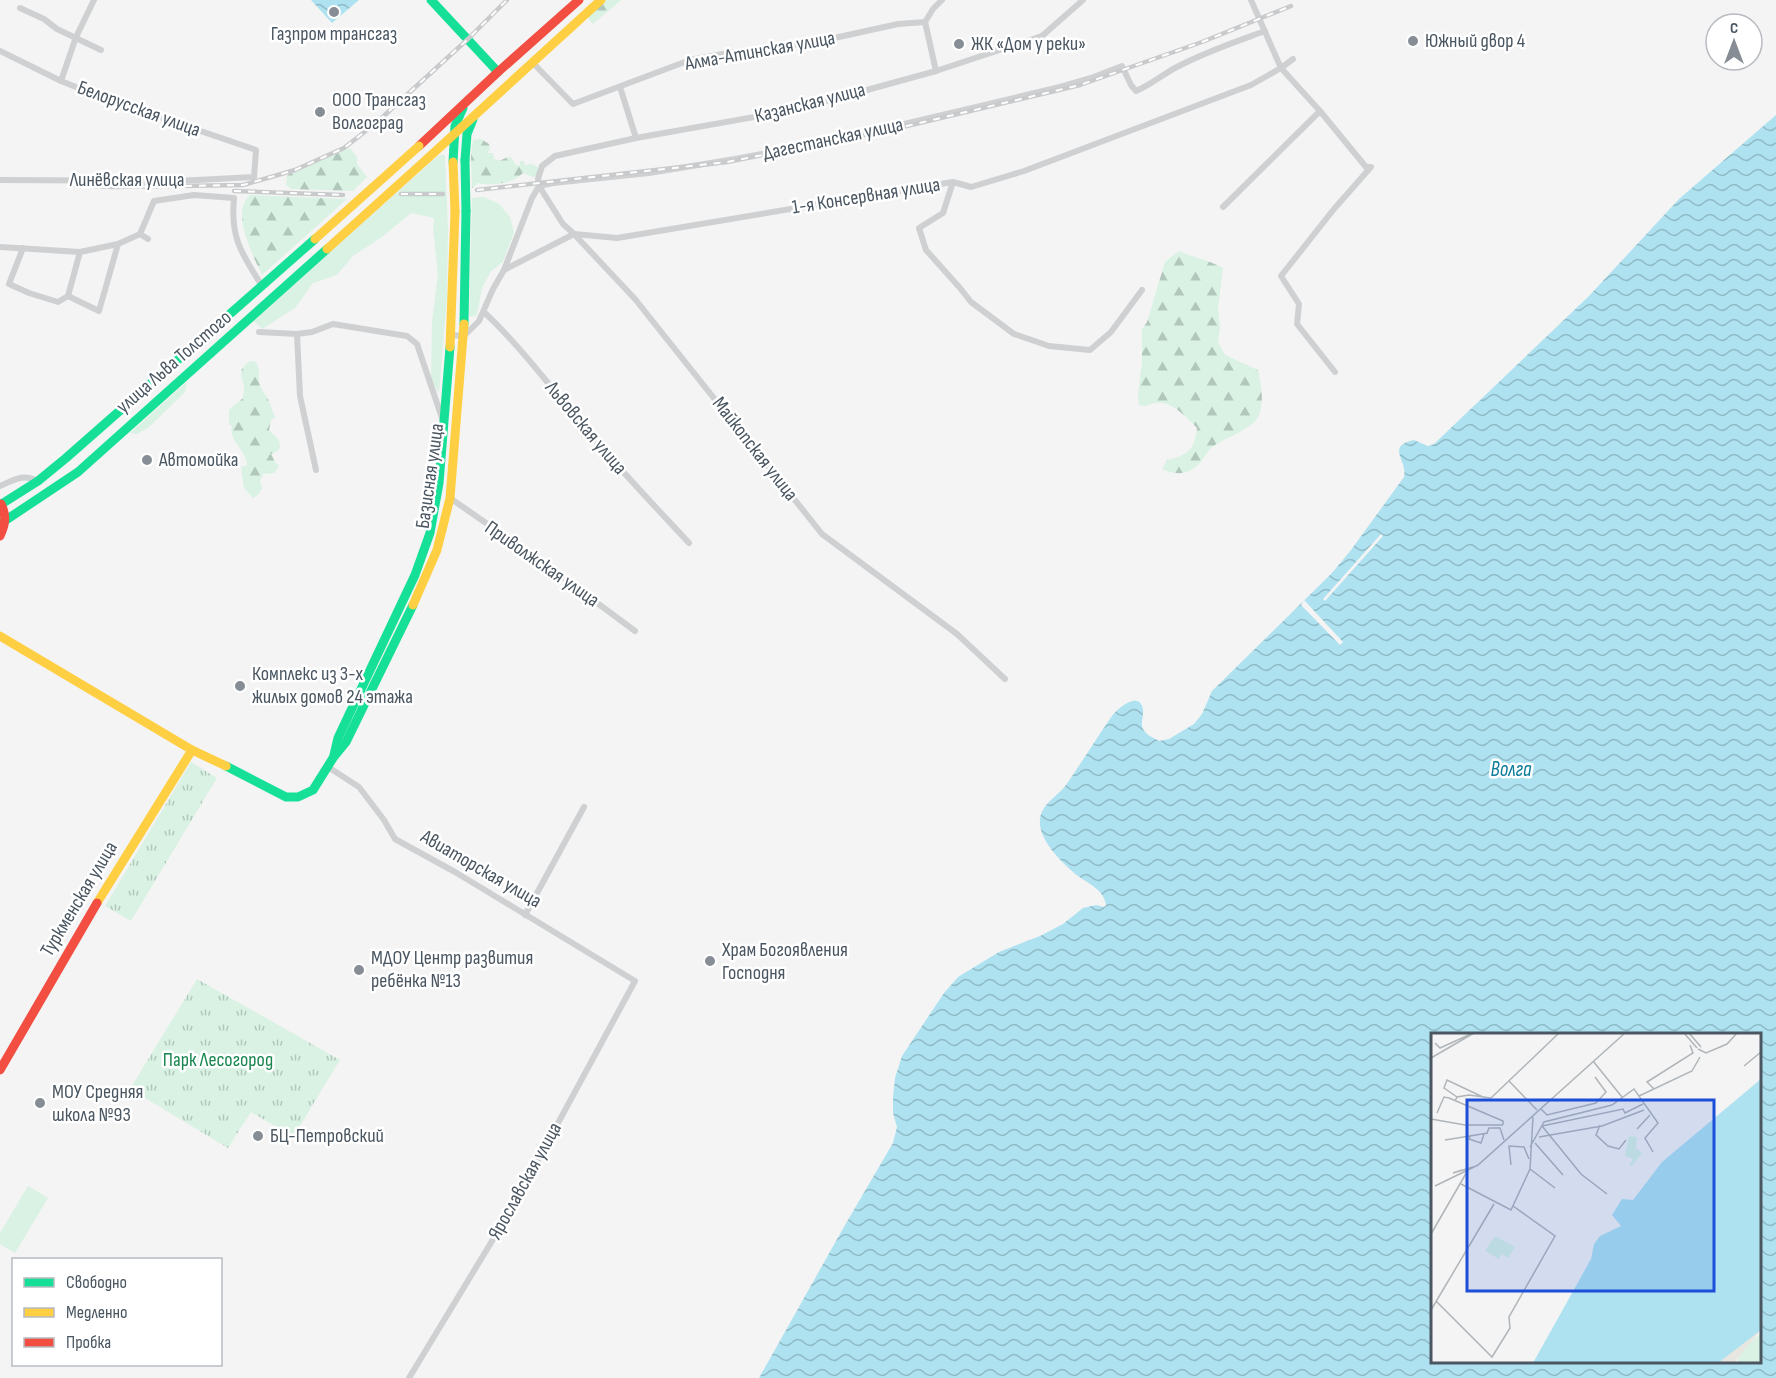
<svg xmlns="http://www.w3.org/2000/svg" width="1776" height="1378" viewBox="0 0 1776 1378" font-family="'Sofia Sans Condensed',sans-serif">
	<style>
		.grass { fill: #d9f2e3 }
		.forest { fill: url(#forest-firs) }
		.park { fill: url(#park-tufts) }
		.water { fill: url(#water-waves); fill-rule: evenodd }
		.pier { fill: #f4f4f4 }
		.lines { fill: none; stroke-linecap: round; stroke-linejoin: round }
		.street { stroke: #ced0d2; stroke-width: 6 }
		.fast { stroke: #16e098; stroke-width: 9 }
		.slow { stroke: #ffcf43; stroke-width: 9 }
		.jam { stroke: #f24e42; stroke-width: 9 }
		.rail-casing { stroke: #c9cacc; stroke-width: 4.5 }
		.rail { stroke: #fff; stroke-width: 2; stroke-dasharray: 7; stroke-linecap: butt }
		.fast-bridge { stroke: #16e098; stroke-width: 9 }
		.slow-bridge { stroke: #ffcf43; stroke-width: 9 }
		.poi-dot { fill: #868d94; stroke: #fff; stroke-width: 2 }
		.labels { text-anchor: middle; dominant-baseline: central; stroke-width: 5; stroke-linejoin: round; paint-order: stroke }
		.poi-label { font-size: 20px; fill: #4a5661; stroke: #fff; text-anchor: start }
		.street-label { font-size: 20px; fill: #4a5661; stroke: #fff }
		.park-label { font-size: 20px; fill: #17864f; stroke: #fff }
		.water-label { font-size: 21px; font-style: italic; fill: #0c7c9b; stroke: #fff }
		.inset-road { fill: none; stroke: #b0b5b9; stroke-width: 1.5 }
		.view { fill: #1d4ed8; fill-opacity: 0.15; stroke: #1d4ed8; stroke-width: 3 }
		.inset-edge { fill: none; stroke: #4a5661; stroke-width: 3 }
	</style>
	<defs>
		<pattern id="forest-firs" width="22" height="20" patternUnits="userSpaceOnUse" patternTransform="scale(1.5)"><rect width="22" height="20" fill="#d9f2e3"/><path d="M5 1l3.5 6h-7zM16 11l3.5 6h-7z" fill="#b2c7bb"/></pattern>
		<pattern id="park-tufts" width="24" height="20" patternUnits="userSpaceOnUse" patternTransform="scale(1.5)"><rect width="24" height="20" fill="#d9f2e3"/><path d="M3 7l-1-3M5 7V3M7 7l1-3M15 17l-1-3M17 17v-4M19 17l1-3" fill="none" stroke="#b2c7bb"/></pattern>
		<pattern id="water-waves" width="16" height="10" patternUnits="userSpaceOnUse" patternTransform="scale(1.5)"><rect width="16" height="10" fill="#aee2f0"/><path d="M0 5q4-4 8 0t8 0" fill="none" stroke="#90bac6"/></pattern>
	</defs>
	<rect width="100%" height="100%" fill="#f4f4f4"/>
	<!-- grass -->
	<g class="grass">
		<polygon points="443,154 445,157 448,230 447,297 439,393 431,381 432,321 438,273 433,230 434,218 411,213 382,237 353,256 337,275 313,283 295,308 262,329 253,320 438,156"/>
		<polygon points="484,197 499,204 505,211 510,217 514,232 503,262 491,271 482,288 477,315 471,317 469,315 472,198"/>
		<polygon points="187,382 185,392 149,427 137,434 130,433"/>
		<polygon points="28,1186 48,1198 15,1253 0,1244 0,1233"/>
	</g>
	<!-- forest -->
	<g class="forest">
		<polygon points="603,0 621,0 593,24 586,16"/>
		<path d="M481,139L489,144L490,149L487,153H493L494,159L499,161L508,157L512,158L515,164L519,166L520,161H524L525,165L532,164L539,168L537,176L533,177L523,173C512,184 493,186 478,183L472,188L471,156L473,140Z"/>
		<polygon points="350,148 357,157 357,164 367,177 353,191 291,189 286,185 287,176 289,174"/>
		<path d="M250,195L347,199L262,275C253,255 230,213 250,195Z"/>
		<path d="M1179,251C1194,258 1209,260 1223,268L1218,309L1220,328L1218,342L1225,355L1258,370C1261,385 1265,403 1258,417C1251,429 1226,438 1215,445C1205,451 1204,464 1189,471C1181,475 1170,473 1162,469L1167,460C1189,455 1194,450 1197,428C1187,418 1172,401 1157,403C1148,403 1150,408 1139,405L1138,395L1142,361V329L1147,322L1165,262Z"/>
		<path d="M250,361L256,362C260,369 258,374 259,381C260,390 267,396 270,403C272,409 272,412 276,417L271,420L269,430L279,440L280,447L278,451L271,454L275,462L279,466L274,473L263,474L260,481L262,488L259,494L253,498L244,488L241,467L247,465C247,450 228,442 232,426L229,424V410L243,398C243,396 245,389 244,387C242,375 236,371 250,361Z"/>
	</g>
	<!-- park -->
	<g class="park">
		<polygon points="191,762 217,778 131,921 105,906"/>
		<polygon points="197,979 340,1060 293,1137 251,1112 228,1148 130,1089"/>
	</g>
	<!-- water -->
	<g class="water">
		<polygon points="311,0 359,0 332,23"/>
		<path d="M1776,115V1378H759L845,1225L893,1143L897,1127L893,1113V1097L895,1078L902,1056L944,993L958,977L999,952L1040,936L1063,924L1083,908L1096,905L1104,907L1106,905C1104,890 1089,884 1078,876C1062,863 1028,832 1044,808C1050,799 1060,793 1066,785C1082,762 1096,739 1112,716C1117,709 1139,690 1143,709C1144,716 1140,723 1143,729C1146,735 1154,738 1159,741L1169,739L1194,724L1202,714L1212,691L1332,573L1351,550L1404,477C1408,461 1385,446 1414,440L1428,446L1434,444L1589,296L1679,199ZM1432,1034H1760V1362H1432Z"/>
	</g>
	<!-- pier -->
	<g class="pier">
		<polygon points="1381,534 1383,536 1325,601 1323,599"/>
		<polygon points="1304,600 1343,642 1340,645 1301,605"/>
	</g>
	<g class="lines">
		<!-- street -->
		<g class="street">
			<polyline points="1251,0 1281,68 1320,111 1366,167 1371,167 1334,209 1281,276 1299,304 1297,324 1335,372"/>
			<polyline points="20,8 44,19 57,29 101,50"/>
			<polyline points="925,22 936,71"/>
			<polyline points="0,51 61,81 101,97 256,150 254,177 177,181 0,180"/>
			<polyline points="532,62 573,104 690,60 728,53 816,42 898,24 925,22 933,9 942,0"/>
			<polyline points="61,81 76,37 94,0"/>
			<polyline points="620,87 636,138"/>
			<polyline points="953,182 943,213 919,228 926,250 960,288 971,302 1014,334 1049,346 1090,350 1111,332 1142,290"/>
			<path d="M539,186L553,183L649,173L735,159L845,138L1060,87L1091,78L1122,66L1131,85L1136,91C1151,85 1163,74 1177,67C1205,52 1235,42 1265,31"/>
			<polyline points="1223,207 1320,111"/>
			<path d="M140,234L154,201L194,195L234,198C230,238 242,254 262,286"/>
			<polyline points="0,247 80,252 118,244 140,234 148,239"/>
			<polyline points="23,248 9,284 29,293 58,302 68,296 99,311 118,244"/>
			<polyline points="504,270 574,234 617,238 953,182 971,187 1024,171 1251,85 1281,68 1293,59"/>
			<polyline points="68,296 80,252"/>
			<path d="M484,312C520,346 549,385 581,423C615,465 653,504 689,543"/>
			<polyline points="259,332 297,334"/>
			<polyline points="451,335 464,336 479,321 493,289 504,270 532,198 539,186"/>
			<polyline points="316,470 300,396 297,334 312,332 333,324 407,336 417,344 443,421"/>
			<path d="M0,486C14,480 23,473 38,481"/>
			<polyline points="450,498 542,562 635,631"/>
			<polyline points="1005,679 957,634 822,534 635,299 574,234 563,224 539,186 538,179 542,166 555,156 636,138 794,110 936,71 1042,36 1083,0"/>
			<polyline points="328,767 359,787 384,820 395,839 455,872 635,981 512,1208 409,1378"/>
			<polyline points="525,915 584,807"/>
		</g>
		<!-- fast -->
		<g class="fast">
			<polyline points="431,0 498,72"/>
			<polyline points="465,160 467,134 473,119"/>
			<polyline points="453,162 455,126 463,108"/>
			<polyline points="464,324 466,211"/>
			<polyline points="0,505 38,481 66,458 315,239"/>
			<polyline points="0,524 78,472 327,249"/>
			<polyline points="334,755 338,738 415,575 430,533 439,483 450,347"/>
			<polyline points="226,766 286,797 298,797 313,790 333,758 346,742 413,605"/>
		</g>
		<!-- slow -->
		<g class="slow">
			<polyline points="428,158 601,0"/>
			<polyline points="450,347 455,212"/>
			<polyline points="413,605 437,550 450,498 464,324"/>
			<polyline points="0,636 192,750 226,766"/>
			<polyline points="97,903 192,750"/>
		</g>
		<!-- jam -->
		<g class="jam">
			<polyline points="419,146 498,72 579,0"/>
			<path d="M0,536C5,525 7,516 1,504"/>
			<polyline points="0,1070 97,903"/>
		</g>
		<defs>
			<g id="rail">
				<polyline points="73,185 113,187 243,185 295,170 344,148 376,123 468,39 507,0"/>
				<polyline points="477,190 727,162 890,130 1080,85 1202,42 1291,6"/>
				<polyline points="234,191 343,195"/>
				<polyline points="401,194 443,194"/>
			</g>
		</defs>
		<!-- rail casing -->
		<use href="#rail" class="rail-casing"/>
		<!-- rail -->
		<use href="#rail" class="rail"/>
		<!-- fast-bridge -->
		<polyline class="fast-bridge" points="465,160 466,211"/>
		<!-- slow-bridge -->
		<g class="slow-bridge">
			<polyline points="453,162 455,212"/>
			<polyline points="315,239 419,146"/>
			<polyline points="327,249 428,158"/>
		</g>
	</g>
	<!-- markers -->
	<g class="poi-dot">
		<circle cx="334" cy="12" r="6"/>
		<circle cx="1413" cy="41" r="6"/>
		<circle cx="959" cy="44" r="6"/>
		<circle cx="320" cy="112" r="6"/>
		<circle cx="147" cy="460" r="6"/>
		<circle cx="240" cy="686" r="6"/>
		<circle cx="710" cy="961" r="6"/>
		<circle cx="359" cy="970" r="6"/>
		<circle cx="40" cy="1103" r="6"/>
		<circle cx="258" cy="1136" r="6"/>
	</g>
	<g class="labels">
		<!-- poi labels -->
		<g class="poi-label">
			<text x="334" y="34" text-anchor="middle">Газпром трансгаз</text>
			<text x="1425" y="41">Южный двор 4</text>
			<text x="971" y="44">ЖК «Дом у реки»</text>
			<text x="332" y="100">ООО Трансгаз<tspan x="332" dy="23">Волгоград</tspan></text>
			<text x="159" y="460">Автомойка</text>
			<text x="252" y="674">Комплекс из 3-х<tspan x="252" dy="23">жилых домов 24 этажа</tspan></text>
			<text x="722" y="950">Храм Богоявления<tspan x="722" dy="23">Господня</tspan></text>
			<text x="371" y="958">МДОУ Центр развития<tspan x="371" dy="23">ребёнка №13</tspan></text>
			<text x="52" y="1092">МОУ Средняя<tspan x="52" dy="23">школа №93</tspan></text>
			<text x="270" y="1136">БЦ-Петровский</text>
		</g>
		<!-- street labels -->
		<g class="street-label">
			<text transform="translate(760 51) rotate(-10)">Алма-Атинская улица</text>
			<text transform="translate(810 103) rotate(-14)">Казанская улица</text>
			<text transform="translate(139 109) rotate(20)">Белорусская улица</text>
			<text transform="translate(833 139) rotate(-12)">Дагестанская улица</text>
			<text x="127" y="180">Линёвская улица</text>
			<text transform="translate(866 196) rotate(-9)">1-я Консервная улица</text>
			<text transform="translate(174 362) rotate(-41)">улица Льва Толстого</text>
			<text transform="translate(586 428) rotate(50)">Львовская улица</text>
			<text transform="translate(755 449) rotate(52)">Майкопская улица</text>
			<text transform="translate(430 476) rotate(-82)">Базисная улица</text>
			<text transform="translate(542 564) rotate(35)">Приволжская улица</text>
			<text transform="translate(481 869) rotate(30)">Авиаторская улица</text>
			<text transform="translate(79 899) rotate(-59)">Туркменская улица</text>
			<text transform="translate(525 1181) rotate(-61)">Ярославская улица</text>
		</g>
		<!-- park labels -->
		<g class="park-label">
			<text x="218" y="1060">Парк Лесогород</text>
		</g>
		<!-- water labels -->
		<g class="water-label">
			<text x="1511" y="769">Волга</text>
		</g>
	</g>
	<!-- overview -->
	<g transform="translate(1431 1033)">
		<rect width="330" height="330" fill="#f4f4f4"/>
		<path d="M198,103L206,104L205,115L211,120L201,133L198,132L202,126L194,123ZM330,300V330H306L308,324L304,326L310,318Z" fill="#d9f2e3"/>
		<path d="M330,297L303,330H287L290,324Z" fill="#e7e6e1"/>
		<path d="M64,203L84,214L77,225L71,221L68,226L54,218Z" fill="#d9f2e3"/>
		<path d="M330,46V297L287,330H102L160,226L163,211L169,203L190,193L181,182L191,166L202,167L231,129Z" fill="#aee2f0"/>
		<path class="inset-road" d="M253,0L266,15M258,0L270,14M4,10L9,15L42,0M267,16L275,20L296,11L306,0M0,25L43,0M162,28L191,64M313,33L330,19M78,48L106,77M223,56L216,49L262,20L259,12M208,63L261,38L269,24M26,64L13,55L16,47L54,65M24,68L26,64L38,62L60,65L128,0M110,76L116,82L165,70L175,59L164,44M6,80L13,64L18,65L72,88V92M0,86L34,92H72M169,92L165,102L177,113L188,116L195,107M111,93L192,76L194,80L212,71M111,93L150,141L176,161M206,96L219,82M56,100L58,95H69L73,107M40,102L38,106L50,110L53,101M108,104L171,93L213,77M14,107L57,100M104,110L132,142M99,114L113,89L181,72L203,56L227,90L214,105L222,119M80,132L78,113L93,114L98,126M99,136L124,155M31,137L22,140L42,134M30,151L80,177L99,136L102,84M4,153L47,132L194,0M0,201L37,137M5,268L61,324L79,295L78,284L124,203L82,173M0,277L63,171"/>
		<path class="view" d="M36,67H283V258H36Z"/>
		<rect width="330" height="330" class="inset-edge"/>
	</g>
	<!-- legend -->
	<rect x="12" y="1258" width="210" height="108" fill="#ffffff" stroke="#b7bbc0" stroke-width="1.5"/>
	<rect x="24" y="1278" width="30" height="9" fill="#16e098" stroke="#b7bbc0" stroke-width="1.5"/>
	<text x="66" y="1288" font-size="18" fill="#4a5661">Свободно</text>
	<rect x="24" y="1308" width="30" height="9" fill="#ffcf43" stroke="#b7bbc0" stroke-width="1.5"/>
	<text x="66" y="1318" font-size="18" fill="#4a5661">Медленно</text>
	<rect x="24" y="1338" width="30" height="9" fill="#f24e42" stroke="#b7bbc0" stroke-width="1.5"/>
	<text x="66" y="1348" font-size="18" fill="#4a5661">Пробка</text>
	<!-- north arrow -->
	<g transform="translate(1734 42)"><circle r="28" fill="#ffffff" stroke="#b7bbc0" stroke-width="1.5"/>
	<path d="M0-4.5L10 22L0 15L-10 22Z" fill="#868d94"/>
	<text y="-9" font-size="16" font-weight="bold" text-anchor="middle" fill="#4a5661">С</text>
	</g>
</svg>
